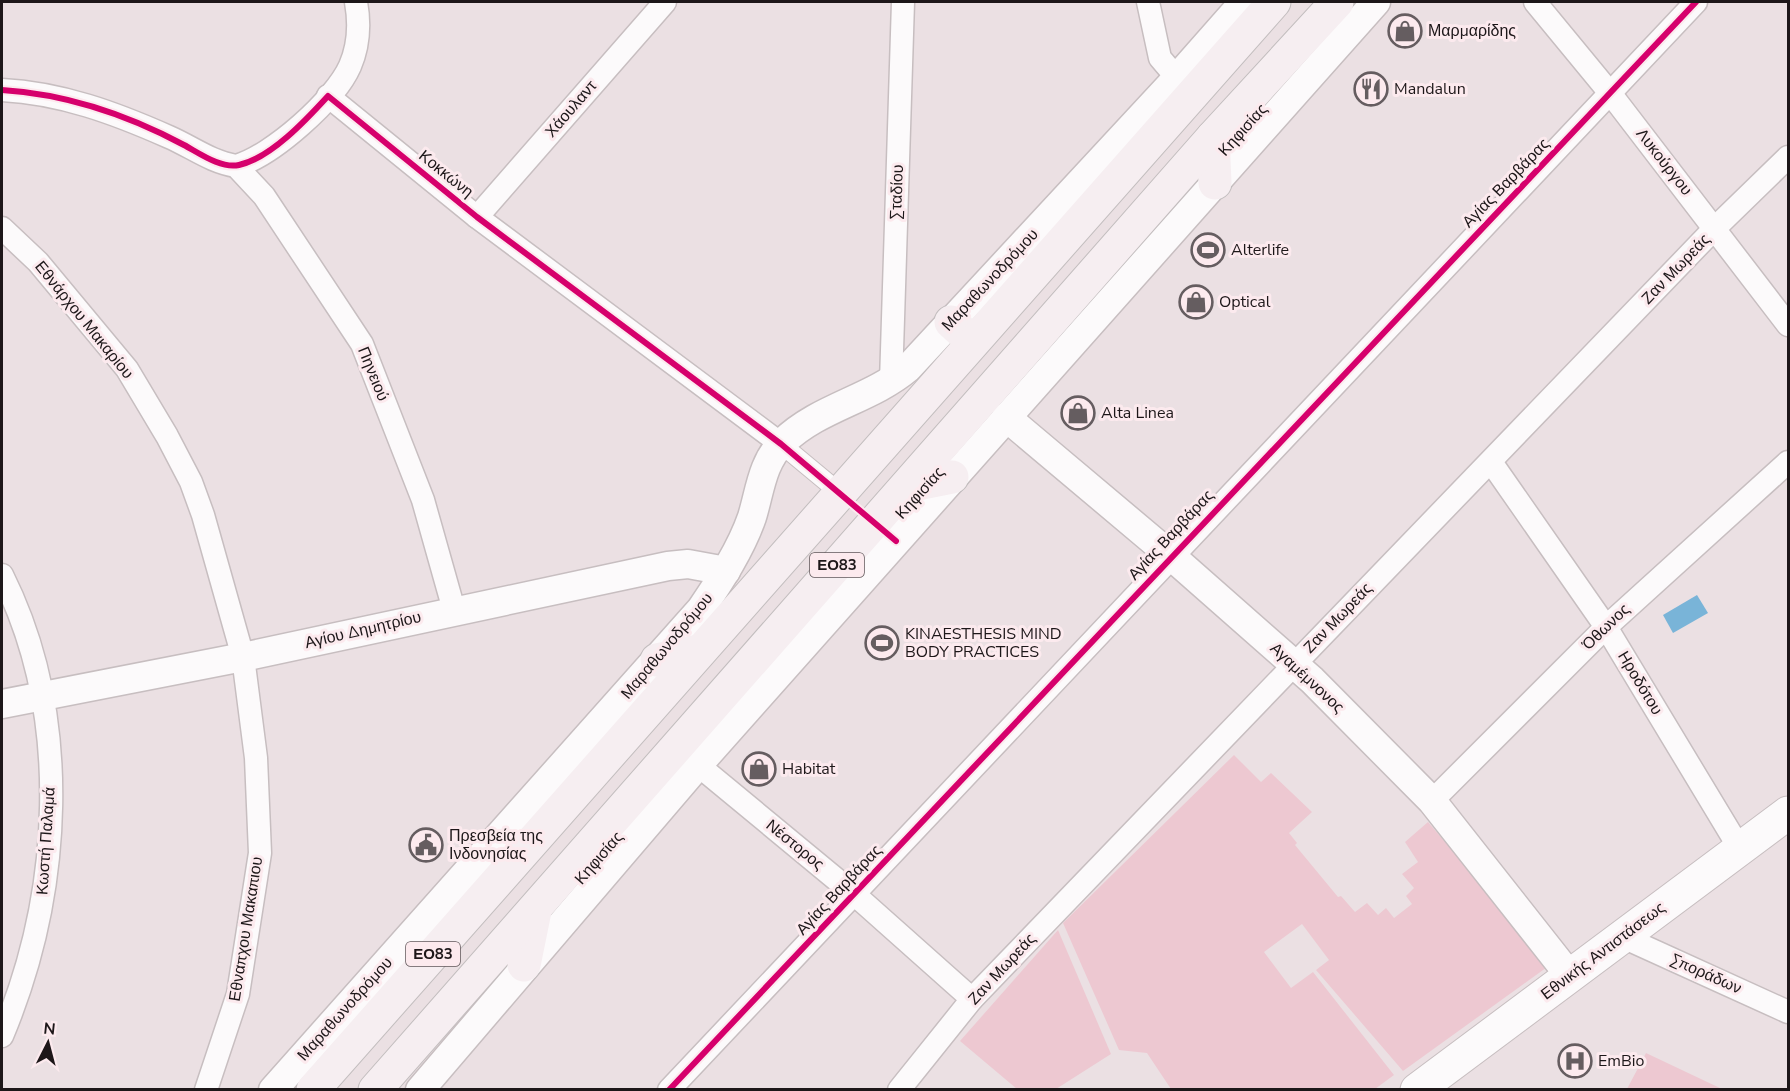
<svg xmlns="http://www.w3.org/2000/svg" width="1790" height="1091" viewBox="0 0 1790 1091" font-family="'Nunito Sans',sans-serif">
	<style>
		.green { fill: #edc8d1 }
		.water { fill: #79b4d8 }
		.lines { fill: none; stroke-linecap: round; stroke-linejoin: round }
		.pedestrian-casing { stroke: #c7bec0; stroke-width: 20 }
		.minor-casing { stroke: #c7bec0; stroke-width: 25 }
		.tertiary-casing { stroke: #c7bec0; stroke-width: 31 }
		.secondary-casing { stroke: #c7bec0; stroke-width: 35 }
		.primary-casing { stroke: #c2bdbe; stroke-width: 35 }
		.pedestrian { stroke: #fcfafb; stroke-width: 18 }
		.minor { stroke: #fcfafb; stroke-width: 22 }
		.tertiary { stroke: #fcfafb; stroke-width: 28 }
		.secondary { stroke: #fcfafb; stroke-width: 33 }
		.primary { stroke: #f6eef1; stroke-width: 33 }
		.cycleway-casing { stroke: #fceaee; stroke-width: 10 }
		.cycleway { stroke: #d6006c; stroke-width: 6 }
		.labels { text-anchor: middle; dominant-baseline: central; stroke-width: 6; stroke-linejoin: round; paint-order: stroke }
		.shield { fill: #fceaee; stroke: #605659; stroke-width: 1.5 }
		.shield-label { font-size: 15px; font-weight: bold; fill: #1d1719 }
		.poi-label { font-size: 16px; fill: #1d1719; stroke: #fceaee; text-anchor: start }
		.street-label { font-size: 16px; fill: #1d1719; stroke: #fceaee }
	</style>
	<rect width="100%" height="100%" fill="#ebe0e3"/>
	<!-- green -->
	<g class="green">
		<polygon points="1234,755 1261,782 1271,773 1312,812 1289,833 1297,843 1295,845 1338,897 1341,896 1355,912 1367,903 1378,915 1386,908 1394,918 1412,904 1406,896 1414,888 1402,874 1418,862 1405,842 1428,822 1550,965 1403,1071 1316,970 1329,960 1302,924 1264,952 1291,988 1313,972 1394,1075 1375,1089 1171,1089 1147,1053 1119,1050 1063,923"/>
		<polygon points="1058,930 1111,1054 1056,1089 1017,1089 960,1041"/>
		<polygon points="1646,1053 1722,1089 1627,1089"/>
	</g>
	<!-- water -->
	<polygon class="water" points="1697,595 1708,613 1673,633 1663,615"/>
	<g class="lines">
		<defs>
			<polyline id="pedestrian" points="781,444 840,493"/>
			<g id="minor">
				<polyline points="1148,2 1160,58 1177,78"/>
				<polyline points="1535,2 1610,93 1788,325"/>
				<path d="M2,90C61,93 115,113 169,137C192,147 211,162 236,166C272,156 335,100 350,66C359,45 360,24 356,2"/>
				<polyline points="328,96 477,217 781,444"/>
				<polyline points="236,166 264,196 362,344 423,500 454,610"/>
				<polyline points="477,217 665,2"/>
				<polyline points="2,228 38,262 127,369 167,436 191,482 203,515 243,657 256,758 260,853 238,994 206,1090"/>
				<polyline points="891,382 903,2"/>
				<polyline points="1491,462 1606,627 1740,849"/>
				<path d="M2,575C73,717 62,893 2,1036"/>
				<polyline points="698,765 854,894 972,999"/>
				<polyline points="1432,801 1606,627 1788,462"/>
				<polyline points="1623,937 1788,1012"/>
				<polyline points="669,1090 1696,2"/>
				<polyline points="899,1090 972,999 1715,228 1788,157"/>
			</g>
			<g id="tertiary">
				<polyline points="1006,417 1170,555 1312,680 1432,801 1570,976"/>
				<polyline points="2,704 243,657 668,566 688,564 726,571"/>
				<path d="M273,1090L701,609C720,581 741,549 752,517C760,491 762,462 783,442C819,407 870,400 908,368L1177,78L1244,2"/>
				<polyline points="420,1090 698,765 1376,2"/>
			</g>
			<polyline id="secondary" points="1417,1090 1788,813"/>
			<g id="primary">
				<polyline points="1213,137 1215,183"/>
				<polyline points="951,322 973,342"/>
				<polyline points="907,486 952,477"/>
				<polyline points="657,660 699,651"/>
				<polyline points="524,965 535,911"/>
				<polyline points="313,1090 1274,2"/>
				<polyline points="375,1090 1213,137 1337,2"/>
			</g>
		</defs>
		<!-- pedestrian casing -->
		<use href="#pedestrian" class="pedestrian-casing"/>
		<!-- minor casing -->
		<use href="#minor" class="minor-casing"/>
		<!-- tertiary casing -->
		<use href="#tertiary" class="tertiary-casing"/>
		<!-- secondary casing -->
		<use href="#secondary" class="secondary-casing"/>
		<!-- primary casing -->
		<use href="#primary" class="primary-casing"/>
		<!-- pedestrian -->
		<use href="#pedestrian" class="pedestrian"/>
		<!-- minor -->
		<use href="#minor" class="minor"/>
		<!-- tertiary -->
		<use href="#tertiary" class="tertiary"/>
		<!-- secondary -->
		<use href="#secondary" class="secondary"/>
		<!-- primary -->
		<use href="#primary" class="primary"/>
		<defs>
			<g id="cycleway">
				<path d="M2,90C65,94 128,115 184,145C199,153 221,169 239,165C271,158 307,119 328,96L477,217L781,444L896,541"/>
				<polyline points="669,1090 1696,2"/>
			</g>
		</defs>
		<!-- cycleway casing -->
		<use href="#cycleway" class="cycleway-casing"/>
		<!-- cycleway -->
		<use href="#cycleway" class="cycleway"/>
	</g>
	<!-- icons -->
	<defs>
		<symbol id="shop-ring" viewBox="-11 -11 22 22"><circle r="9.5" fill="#fceaee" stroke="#655d60" stroke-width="1.5"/><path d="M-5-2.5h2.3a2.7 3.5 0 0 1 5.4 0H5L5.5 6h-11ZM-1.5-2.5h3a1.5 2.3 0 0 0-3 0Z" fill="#655d60"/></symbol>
		<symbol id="restaurant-ring" viewBox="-11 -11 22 22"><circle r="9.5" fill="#fceaee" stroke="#655d60" stroke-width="1.5"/><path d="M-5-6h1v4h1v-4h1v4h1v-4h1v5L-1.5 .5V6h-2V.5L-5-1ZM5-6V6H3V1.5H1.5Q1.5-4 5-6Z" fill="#655d60"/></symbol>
		<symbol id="stadium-ring" viewBox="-11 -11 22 22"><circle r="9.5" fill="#fceaee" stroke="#655d60" stroke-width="1.5"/><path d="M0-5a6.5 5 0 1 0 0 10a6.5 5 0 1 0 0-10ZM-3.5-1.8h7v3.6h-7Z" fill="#655d60"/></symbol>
		<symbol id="civic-ring" viewBox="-11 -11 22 22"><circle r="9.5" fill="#fceaee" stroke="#655d60" stroke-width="1.5"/><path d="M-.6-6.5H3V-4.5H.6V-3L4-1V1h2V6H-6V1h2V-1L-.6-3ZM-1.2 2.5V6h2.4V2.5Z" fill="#655d60"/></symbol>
		<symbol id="hospital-ring" viewBox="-11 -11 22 22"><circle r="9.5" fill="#fceaee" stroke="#655d60" stroke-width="1.5"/><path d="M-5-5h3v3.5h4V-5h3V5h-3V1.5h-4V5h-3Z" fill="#655d60"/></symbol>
	</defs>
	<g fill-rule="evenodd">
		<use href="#shop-ring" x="1386" y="12" width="38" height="38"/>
		<use href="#restaurant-ring" x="1352" y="70" width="38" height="38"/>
		<use href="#stadium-ring" x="1189" y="231" width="38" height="38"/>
		<use href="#shop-ring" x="1177" y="283" width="38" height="38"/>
		<use href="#shop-ring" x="1059" y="394" width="38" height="38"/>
		<use href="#stadium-ring" x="863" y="624" width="38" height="38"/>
		<use href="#shop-ring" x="740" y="750" width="38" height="38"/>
		<use href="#civic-ring" x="407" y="826" width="38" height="38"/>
		<use href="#hospital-ring" x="1556" y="1042" width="38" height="38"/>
	</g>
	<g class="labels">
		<!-- shield labels -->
		<g class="shield">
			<rect x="810" y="553" width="54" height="24" rx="4.5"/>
			<rect x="406" y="942" width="54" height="24" rx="4.5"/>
		</g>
		<g class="shield-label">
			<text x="837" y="565">ΕΟ83</text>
			<text x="433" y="954">ΕΟ83</text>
		</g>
		<!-- poi labels -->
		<g class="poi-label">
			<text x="1428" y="31">Μαρμαρίδης</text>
			<text x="1394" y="89">Mandalun</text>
			<text x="1231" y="250">Alterlife</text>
			<text x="1219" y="302">Optical</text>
			<text x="1101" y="413">Alta Linea</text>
			<text x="905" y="634">KINAESTHESIS MIND<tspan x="905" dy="18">BODY PRACTICES</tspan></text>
			<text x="782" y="769">Habitat</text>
			<text x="449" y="836">Πρεσβεία της<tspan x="449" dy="18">Ινδονησίας</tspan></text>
			<text x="1598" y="1061">EmBio</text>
		</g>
		<!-- street labels -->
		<g class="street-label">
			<text transform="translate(571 109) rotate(-49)">Χάουλαντ</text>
			<text transform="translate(1243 130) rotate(-48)">Κηφισίας</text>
			<text transform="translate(1664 162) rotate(52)">Λυκούργου</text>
			<text transform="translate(446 174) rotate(39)">Κοκκώνη</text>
			<text transform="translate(1506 183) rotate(-46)">Αγίας Βαρβάρας</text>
			<text transform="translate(897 192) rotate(-88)">Σταδίου</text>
			<text transform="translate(1676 269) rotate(-46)">Ζαν Μωρεάς</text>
			<text transform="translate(990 280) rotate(-47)">Μαραθωνοδρόμου</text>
			<text transform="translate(84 320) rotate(51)">Εθνάρχου Μακαρίου</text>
			<text transform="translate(373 374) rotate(68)">Πηνειού</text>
			<text transform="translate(920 493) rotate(-48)">Κηφισίας</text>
			<text transform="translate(1171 535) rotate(-47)">Αγίας Βαρβάρας</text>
			<text transform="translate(1338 618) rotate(-46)">Ζαν Μωρεάς</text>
			<text transform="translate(1606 627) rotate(-44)">Όθωνος</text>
			<text transform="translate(363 630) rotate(-13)">Αγίου Δημητρίου</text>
			<text transform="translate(667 646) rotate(-50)">Μαραθωνοδρόμου</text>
			<text transform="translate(1307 678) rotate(43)">Αγαμέμνονος</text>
			<text transform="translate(1640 683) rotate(59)">Ηροδότου</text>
			<text transform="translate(46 841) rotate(-86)">Κωστή Παλαμά</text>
			<text transform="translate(795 845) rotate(39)">Νέστορος</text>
			<text transform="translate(599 858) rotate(-49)">Κηφισίας</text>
			<text transform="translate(839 890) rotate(-47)">Αγίας Βαρβάρας</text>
			<text transform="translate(246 929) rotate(-81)">Εθναπχου Μακαπιου</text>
			<text transform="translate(1603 951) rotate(-37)">Εθνικής Αντιστάσεως</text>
			<text transform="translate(1002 969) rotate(-47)">Ζαν Μωρεάς</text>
			<text transform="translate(1706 974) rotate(24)">Σποράδων</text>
			<text transform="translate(345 1009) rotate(-48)">Μαραθωνοδρόμου</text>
		</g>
	</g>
	<!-- border -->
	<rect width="1790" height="1091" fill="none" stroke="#1d1719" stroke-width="6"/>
	<!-- north arrow -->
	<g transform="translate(48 1043) rotate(6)" stroke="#fceaee" stroke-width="4.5" paint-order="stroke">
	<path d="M0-4.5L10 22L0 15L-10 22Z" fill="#1d1719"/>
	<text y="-9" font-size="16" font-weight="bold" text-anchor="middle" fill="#1d1719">N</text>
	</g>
</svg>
